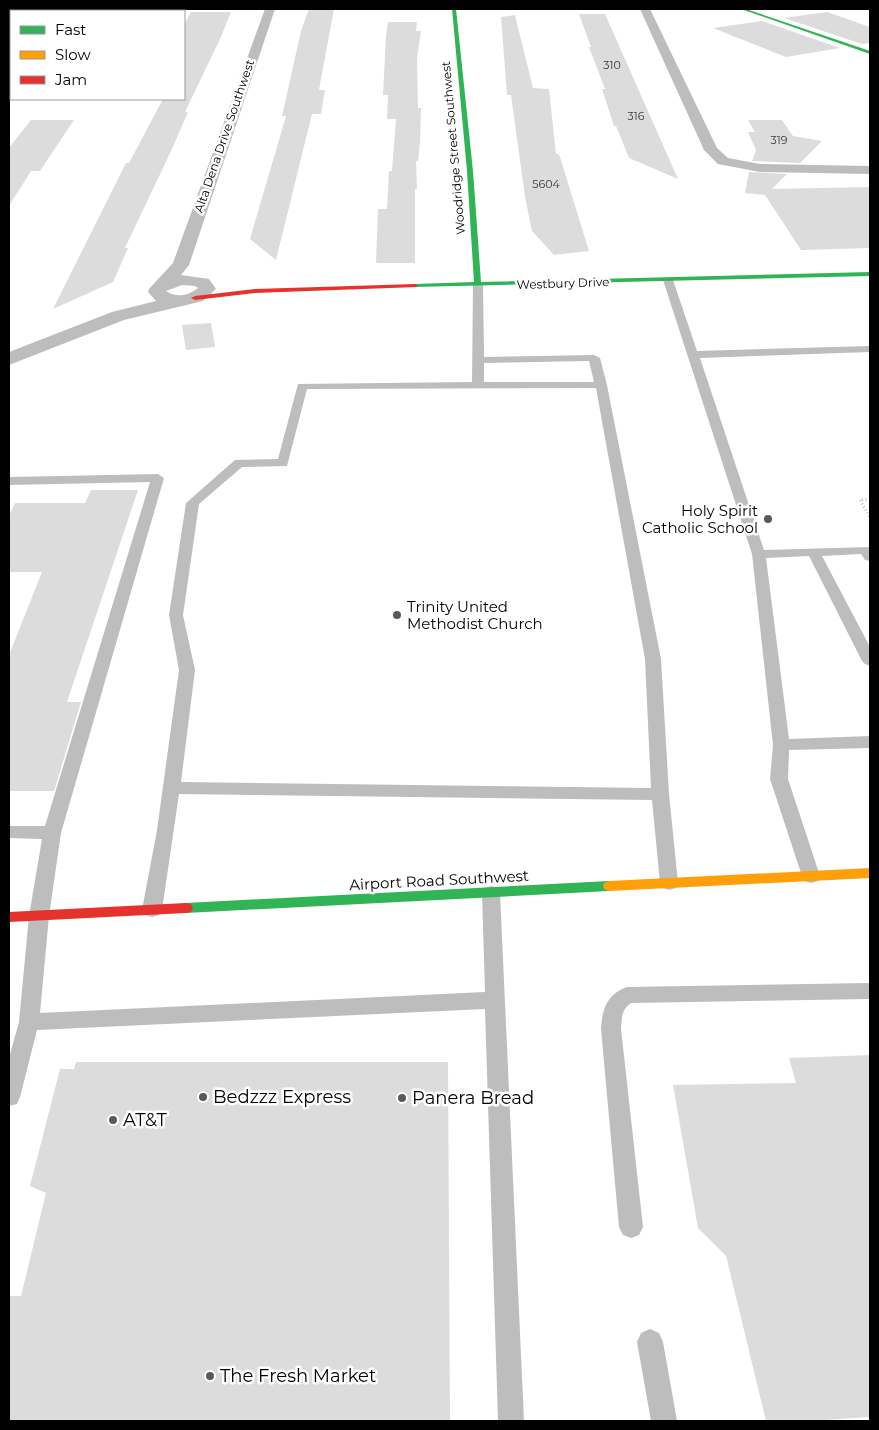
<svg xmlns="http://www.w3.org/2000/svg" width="879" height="1430" viewBox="0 0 879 1430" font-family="Montserrat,sans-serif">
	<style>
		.building { fill: #dcdcdc }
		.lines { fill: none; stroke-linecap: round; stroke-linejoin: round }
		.path { stroke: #b8b8b8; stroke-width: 2.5; stroke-dasharray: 1 2.5; stroke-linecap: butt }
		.lane { fill: #bdbdbd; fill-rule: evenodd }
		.street { fill: #bdbdbd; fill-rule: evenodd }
		.fast { fill: #30b455; fill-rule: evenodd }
		.slow { fill: #ff9f0a; fill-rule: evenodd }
		.jam { fill: #e5322d; fill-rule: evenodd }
		.poi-dot { fill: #595959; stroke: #fff; stroke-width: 2 }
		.labels { text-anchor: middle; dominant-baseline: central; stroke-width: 5; stroke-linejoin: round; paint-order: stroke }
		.far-number-label { font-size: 11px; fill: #373737 }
		.far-street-label { font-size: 12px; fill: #000; stroke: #fff }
		.poi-label { font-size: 15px; fill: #000; stroke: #fff; text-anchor: end }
		.street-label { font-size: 15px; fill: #000; stroke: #fff }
		.near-poi-label { font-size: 18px; fill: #000; stroke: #fff; text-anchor: start }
	</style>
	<rect width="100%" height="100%" fill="#fff"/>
	<!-- building -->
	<g class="building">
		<polygon points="309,9 334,9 319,90 325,90 321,114 312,114 276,260 250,239 286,116 282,116 301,31"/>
		<polygon points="191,12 231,12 220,39 185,112 188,112 172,149 125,248 128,248 113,282 53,309 126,163 129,163 163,99 184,99 184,25"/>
		<polygon points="827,12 870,27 870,43 862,44 784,18"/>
		<polygon points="579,14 605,14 678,179 629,158 616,126 614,126 602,89 605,89 589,47 591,47"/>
		<polygon points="515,15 533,88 549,89 556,154 559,154 589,251 554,255 532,231 525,197 511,95 507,95 501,17"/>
		<polygon points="762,21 840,48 786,57 713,28"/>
		<polygon points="388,22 417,22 416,31 421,31 417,58 418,108 421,108 420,142 418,161 416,161 417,189 415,189 415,263 376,263 378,209 387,209 389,171 392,171 396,119 387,119 388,95 383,95 386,36"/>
		<polygon points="31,120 74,120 40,171 31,171 9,206 9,148"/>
		<polygon points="748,120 782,120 793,136 822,141 800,163 752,161 756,150 748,132 755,132"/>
		<polygon points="749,172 787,174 772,189 870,187 870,248 801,250 765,195 745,193"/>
		<polygon points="211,323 215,347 186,350 182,325"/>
		<polygon points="91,490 138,490 67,702 81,702 54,791 9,791 9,655 42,572 9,572 9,516 15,503 85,503"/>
		<polygon points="870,1055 870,1417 808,1421 766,1421 726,1256 698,1228 673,1085 796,1083 789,1058"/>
		<polygon points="76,1062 448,1062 450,1421 9,1421 9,1296 21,1296 46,1193 30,1186 60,1069 74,1069"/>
	</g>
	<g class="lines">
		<!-- path -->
		<polyline class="path" points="870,499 860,500 870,518"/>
		<!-- lane -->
		<g class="lane">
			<polygon points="668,277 673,280 697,351 870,346 870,352 700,358 764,550 870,547 870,561 865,560 861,554 822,556 870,647 870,666 865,664 862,661 809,556 766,558 789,739 870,736 870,748 789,750 788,779 820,876 818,881 811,883 804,881 802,876 770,779 773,745 752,554 663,280"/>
			<path d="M478,282L483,285L484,357L594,355L600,358L607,385L661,659L669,794L678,883L676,888L669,890L662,888L660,883L652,800L179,794L162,910L159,915L152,917L145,915L142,910L157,830L179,670L169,615L186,503L235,460L278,459L298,384L472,382L473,285ZM589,361L594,382H484V363ZM596,388L645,659L651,788L181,782L195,670L183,615L199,504L242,467L287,466L307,389Z"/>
			<polygon points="158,474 164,478 61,833 49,916 40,1013 485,992 482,893 484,888 491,886 498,888 500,893 524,1421 498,1421 485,1009 37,1030 20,1097 17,1104 9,1106 9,1058 19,1022 29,916 42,839 9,838 9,826 45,826 150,482 9,485 9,477"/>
			<path d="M870,983V999L631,1003C621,1010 622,1018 621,1029L643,1227L639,1235L631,1238L623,1235L619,1227L601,1029C602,1009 607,994 627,987Z"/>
			<polygon points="650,1329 659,1333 663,1342 677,1421 651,1421 637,1342 641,1333"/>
		</g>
		<!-- street -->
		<g class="street">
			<path d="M265,9H275L189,265L181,275L209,279L216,289L203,301L124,320L9,365V352L112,312L156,301L148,292L149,289L173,263ZM182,285L195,286L198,288C188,296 176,298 166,291Z"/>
			<polygon points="640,9 650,9 717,148 728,158 760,164 870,166 870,174 760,172 718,164 704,150"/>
			<rect x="9" y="26" width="2" height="6"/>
		</g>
		<!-- fast -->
		<g class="fast">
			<polygon points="52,9 56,9 54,11 50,11"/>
			<polygon points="452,9 456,9 473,171 481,282 870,272 870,276 413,287 413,285 415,284 474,282 467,171"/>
			<polygon points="741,9 746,9 870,51 870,54"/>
			<polygon points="11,59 11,63 9,64 9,60"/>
			<polygon points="609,881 614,883 615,886 614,889 609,891 186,913 181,912 179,908 181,904 186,903"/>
		</g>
		<!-- slow -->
		<polygon class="slow" points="870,868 870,878 609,891 604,889 603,886 604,883 609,881"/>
		<!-- jam -->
		<g class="jam">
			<polygon points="415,284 417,285 417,287 255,293 195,300 191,298 195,296 255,289"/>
			<polygon points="186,903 191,904 193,908 191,912 186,913 9,922 9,912"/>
		</g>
	</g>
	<!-- markers -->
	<g class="poi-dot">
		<circle cx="768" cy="519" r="5"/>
		<circle cx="397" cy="615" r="5"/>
		<circle cx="203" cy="1097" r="5"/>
		<circle cx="402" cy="1098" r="5"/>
		<circle cx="113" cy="1120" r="5"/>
		<circle cx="210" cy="1376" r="5"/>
	</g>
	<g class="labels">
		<!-- far-number labels -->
		<g class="far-number-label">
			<text x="612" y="65">310</text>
			<text x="636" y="116">316</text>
			<text x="779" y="140">319</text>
			<text x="546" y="184">5604</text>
		</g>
		<!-- far-street labels -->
		<g class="far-street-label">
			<text transform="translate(224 136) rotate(-71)">Alta Dena Drive Southwest</text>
			<text transform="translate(453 148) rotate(-95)">Woodridge Street Southwest</text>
			<text transform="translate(563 283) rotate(-2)">Westbury Drive</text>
		</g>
		<!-- poi labels -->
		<g class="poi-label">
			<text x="758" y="510">Holy Spirit<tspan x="758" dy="17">Catholic School</tspan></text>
			<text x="407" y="606" text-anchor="start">Trinity United<tspan x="407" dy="17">Methodist Church</tspan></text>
		</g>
		<!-- street labels -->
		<g class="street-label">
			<text transform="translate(439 880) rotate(-3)">Airport Road Southwest</text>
		</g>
		<!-- near-poi labels -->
		<g class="near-poi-label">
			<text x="213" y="1097">Bedzzz Express</text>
			<text x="412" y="1098">Panera Bread</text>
			<text x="123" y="1120">AT&amp;T</text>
			<text x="220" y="1376">The Fresh Market</text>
		</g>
	</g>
	<!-- border -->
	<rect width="879" height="1430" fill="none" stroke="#000000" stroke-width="20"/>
	<!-- legend -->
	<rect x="10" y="10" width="175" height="90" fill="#ffffff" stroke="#999999"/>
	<rect x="20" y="26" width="25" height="8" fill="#30b455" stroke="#999999"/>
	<text x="55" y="35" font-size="15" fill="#000000">Fast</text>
	<rect x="20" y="51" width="25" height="8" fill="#ff9f0a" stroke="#999999"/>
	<text x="55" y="60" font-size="15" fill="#000000">Slow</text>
	<rect x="20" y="76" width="25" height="8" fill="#e5322d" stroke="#999999"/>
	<text x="55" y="85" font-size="15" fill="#000000">Jam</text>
</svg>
